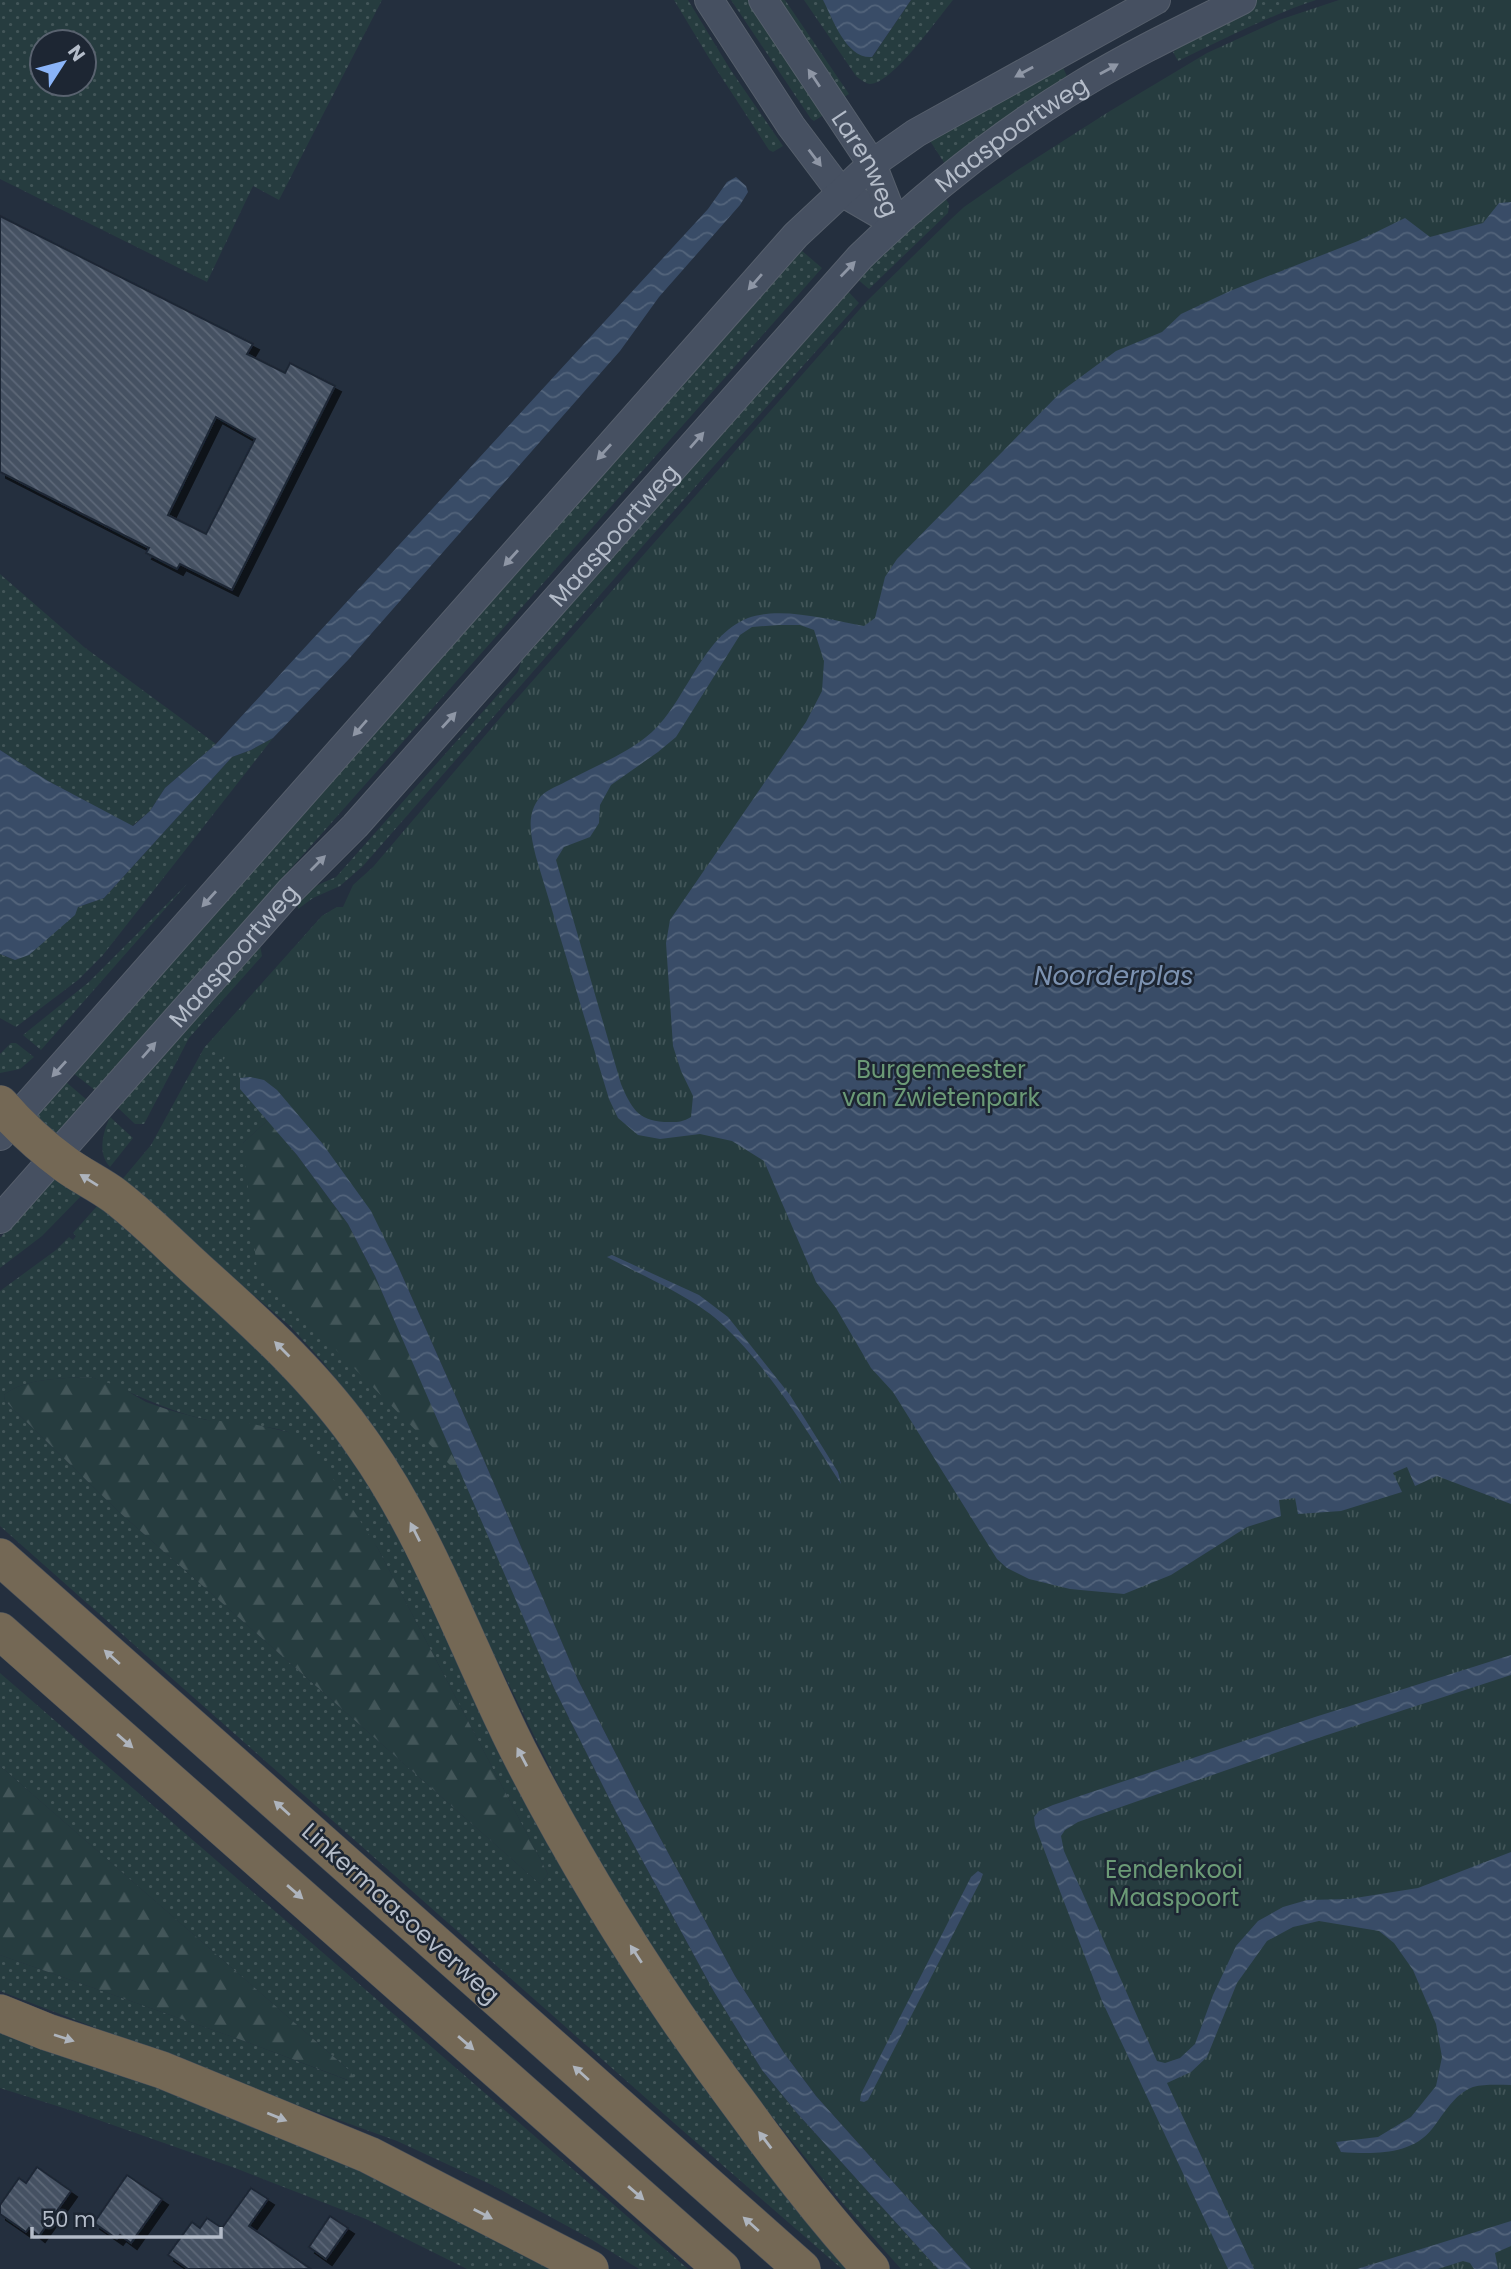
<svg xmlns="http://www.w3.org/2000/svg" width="1511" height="2269" viewBox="0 0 1511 2269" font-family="Poppins,sans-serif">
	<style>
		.grass { fill: url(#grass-dots); fill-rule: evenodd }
		.forest { fill: url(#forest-firs) }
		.park { fill: url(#park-tufts) }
		.water { fill: url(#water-waves); fill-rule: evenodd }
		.building { fill: url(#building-back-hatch); stroke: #1f2835; stroke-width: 2; fill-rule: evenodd; filter: url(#shadow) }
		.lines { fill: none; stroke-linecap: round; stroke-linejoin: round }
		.secondary-casing { stroke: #565f6c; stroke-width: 30 }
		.highway-casing { stroke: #434c59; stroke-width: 38 }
		.secondary { stroke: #465061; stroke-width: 28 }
		.highway { stroke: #746855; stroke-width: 37 }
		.oneway { fill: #8e96a5 }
		.oneway2 { fill: #aeb4bd }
		.labels { text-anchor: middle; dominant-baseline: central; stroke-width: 5; stroke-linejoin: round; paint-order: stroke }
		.street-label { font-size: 24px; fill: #b4bcc9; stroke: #1d2633 }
		.park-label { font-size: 24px; fill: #6b9a76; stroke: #1d2633 }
		.water-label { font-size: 26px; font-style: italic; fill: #7c92b1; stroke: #1d2633 }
	</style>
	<defs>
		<pattern id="grass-dots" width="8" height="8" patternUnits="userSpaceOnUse" patternTransform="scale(1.75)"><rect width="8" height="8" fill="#263c3f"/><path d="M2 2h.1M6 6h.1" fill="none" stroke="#435659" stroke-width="1.8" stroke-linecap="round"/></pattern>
		<pattern id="forest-firs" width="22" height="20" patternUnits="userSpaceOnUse" patternTransform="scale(1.75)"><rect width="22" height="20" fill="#263c3f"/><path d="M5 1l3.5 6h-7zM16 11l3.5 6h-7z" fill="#435659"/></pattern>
		<pattern id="park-tufts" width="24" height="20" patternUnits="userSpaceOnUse" patternTransform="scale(1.75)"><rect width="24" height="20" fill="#263c3f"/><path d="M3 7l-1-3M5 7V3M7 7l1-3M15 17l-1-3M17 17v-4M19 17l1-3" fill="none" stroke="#435659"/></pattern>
		<pattern id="water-waves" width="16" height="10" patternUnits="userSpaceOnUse" patternTransform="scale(1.75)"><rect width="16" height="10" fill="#394c67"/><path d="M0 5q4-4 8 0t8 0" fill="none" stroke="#53647b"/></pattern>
		<pattern id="building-back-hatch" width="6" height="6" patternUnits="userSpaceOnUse" patternTransform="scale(1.75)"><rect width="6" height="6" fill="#455162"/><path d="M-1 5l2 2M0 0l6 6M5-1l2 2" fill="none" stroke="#5d6877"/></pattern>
		<filter id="shadow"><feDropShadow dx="6" dy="6" stdDeviation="0" flood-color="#0009"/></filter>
	</defs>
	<rect width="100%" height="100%" fill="#242f3e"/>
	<!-- grass -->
	<g class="grass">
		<path d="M0,0H382L279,200L253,186L207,282L0,179ZM84,42V84H42V42Z"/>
		<polygon points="674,0 688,0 730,69 783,146 773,152 769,150 709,58"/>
		<polygon points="731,0 753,0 825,114 814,121 811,119"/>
		<polygon points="772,0 785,0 849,94 839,100"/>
		<path d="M804,0H823L849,47L873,56L911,0H953C938,18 892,84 870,84C864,83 860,79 856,76Z"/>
		<path d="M1255,0H1316C1268,16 1224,39 1178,61L1173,52L1230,12Z"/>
		<polygon points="1061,63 1069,81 947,167 930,141"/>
		<polygon points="941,192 949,204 948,213 869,289 856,278"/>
		<polygon points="801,250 822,268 95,1090 73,1073 152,986"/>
		<path d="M843,286L859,303L649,539L363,866L340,886L313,898L298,909C298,890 321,884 336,877L518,672L527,642Z"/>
		<polygon points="0,574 84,647 216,744 165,788 150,811 132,826 48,781 0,750"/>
		<polygon points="273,738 103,955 78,980 16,1027 0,1018 0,954 15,960 78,907 104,898 232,757 251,750"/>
		<polygon points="187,884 41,1050 23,1035 89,982"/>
		<polygon points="337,907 397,1264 240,1089 268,1120 243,1143 415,1428 450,1464 459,1465 554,1688 616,1812 713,1990 762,2070 797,2113 938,2269 901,2269 839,2199 726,2060 594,1857 474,1614 374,1430 323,1362 290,1326 120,1182 151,1145 204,1048 322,916"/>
		<polygon points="260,945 262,956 189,1038 144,1124 135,1124 116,1106"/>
		<polygon points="11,1043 16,1043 34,1057 20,1069 0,1073 0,1054"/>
		<polygon points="66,1082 87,1100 53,1137 32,1118"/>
		<path d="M110,1117L133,1138L110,1167C97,1153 103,1132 110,1117Z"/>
		<polygon points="56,1175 85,1192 42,1236 0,1268 0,1238"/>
		<path d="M98,1205L192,1286L289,1378L370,1479L512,1756L860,2269H842L674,2123L0,1526V1291L56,1250L69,1237L73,1240L76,1236L73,1233ZM91,1377C130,1391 162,1409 203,1419C231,1426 259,1423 288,1432L377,1547L548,1874L540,1884L119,1512L5,1401L4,1395C24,1378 65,1378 91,1377Z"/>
		<polygon points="0,1673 688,2269 639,2269 589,2238 492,2185 397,2141 286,2101 0,1991 0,1955 247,2042 347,2080 350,2071 0,1766"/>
		<polygon points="0,2032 258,2121 564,2269 467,2269 366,2219 235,2168 73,2111 0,2088"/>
	</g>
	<!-- forest -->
	<g class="forest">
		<polygon points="268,1120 297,1155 348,1224 375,1276 459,1465 450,1465 257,1270 243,1143"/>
		<path d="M91,1377L120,1387L146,1402L169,1410L206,1420L249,1423L288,1432L330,1474L377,1547L548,1874L540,1884L119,1512L5,1401L4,1395C24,1378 65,1378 91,1377Z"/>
		<polygon points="0,1766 350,2071 354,2078 348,2080 247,2042 0,1955"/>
	</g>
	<!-- park -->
	<polygon class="park" points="1339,0 1511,0 1511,2269 971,2269 816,2096 784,2053 735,1976 640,1801 578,1680 483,1458 397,1264 250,1077 240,1078 209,1043 322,916 337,907 343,907 353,885 373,867 506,711 867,301 950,220 964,207 1016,171 1110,111 1207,53 1279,20"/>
	<!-- water -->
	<g class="water">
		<path d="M823,0H911L872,57C846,59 833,19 823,0Z"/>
		<polygon points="736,177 746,186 748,192 740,205 659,297 620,351 349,659 273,738 251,750 232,757 104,898 78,907 75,915 29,955 15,960 0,954 0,750 48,781 133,826 150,811 165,788 216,744 708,209 727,182"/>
		<path d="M1511,202V1504L1437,1476L1415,1486L1407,1467L1393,1473L1402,1492L1341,1511L1298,1514L1295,1498L1279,1500L1281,1516L1247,1527L1171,1575L1124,1594L1070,1589L1029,1579L1007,1568L997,1559L893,1392L871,1368L836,1308L816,1282L764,1161L732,1141L700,1134L660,1139L638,1135L618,1118L609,1099L536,857C531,836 525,814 541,796C548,789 560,785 569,780C597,765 629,753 652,732C687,700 702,636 748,618C780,606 831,620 864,626L875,618L885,577L897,559L1063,390L1116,351L1162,332L1181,314L1230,291L1358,241L1405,218L1430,237L1483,223L1499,203ZM779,625H800L814,630L824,661L822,691L806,722L670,920L666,943L673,1046L681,1071L693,1096L691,1117C681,1123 676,1122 664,1122C637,1120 631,1107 621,1084L556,860L564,847L590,837L599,823L600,805L611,785L658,752L676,737L740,635L752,627Z"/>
		<polygon points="250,1077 264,1080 277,1090 322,1143 371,1211 397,1264 483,1458 578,1680 640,1801 735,1976 784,2053 816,2096 971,2269 938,2269 797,2113 762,2070 713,1990 616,1812 554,1688 375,1276 348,1224 297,1155 240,1089 240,1078"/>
		<path d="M612,1255L699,1295L728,1317L790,1395L838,1472L841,1484C806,1429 771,1371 723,1325C697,1299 641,1275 607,1257Z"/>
		<path d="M1511,1655V1675L1321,1737L1078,1822L1065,1830L1061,1836L1064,1851L1157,2061L1165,2063L1180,2058L1195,2044L1213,1995L1236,1946L1258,1921L1283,1907L1307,1900L1349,1899L1418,1888L1511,1852V2085C1499,2085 1484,2084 1473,2087C1454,2094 1444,2114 1432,2129C1411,2156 1371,2154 1341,2152L1336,2142L1378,2137L1411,2117L1436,2086L1442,2057L1436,2024L1413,1970L1394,1943L1379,1931L1319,1921L1293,1927L1267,1941L1237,1983L1207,2057L1191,2072L1167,2083L1254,2269H1228L1102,2001L1035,1826L1034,1817L1039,1811L1053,1805L1315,1717Z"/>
		<polygon points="978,1871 983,1874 980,1882 868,2100 864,2102 860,2101 861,2094 971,1877"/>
		<polygon points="1511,2221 1511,2246 1495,2253 1498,2269 1474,2269 1470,2263 1463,2261 1438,2269 1357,2269"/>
	</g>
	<!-- building -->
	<g class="building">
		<path d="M0,216L253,344L247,354L285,373L290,363L335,386L232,590L180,564L177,569L146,553L149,548L0,472ZM216,417L255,439L206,534L168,515Z"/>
		<polygon points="37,2167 71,2191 39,2236 29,2228 26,2232 0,2214 0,2205 19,2178 26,2183"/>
		<polygon points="127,2175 162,2199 131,2243 120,2235 117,2239 94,2223"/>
		<polygon points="251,2188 268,2199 249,2226 311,2269 188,2269 168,2255 192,2222 200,2228 207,2218 222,2228"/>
		<polygon points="330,2216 348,2228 326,2259 309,2247"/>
	</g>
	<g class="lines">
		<defs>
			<g id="secondary">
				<polyline points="709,0 791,126 840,191 895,223"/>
				<path id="s1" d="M763,0L872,164L895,223"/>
				<polyline points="0,1136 796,235 872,164 916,133 1156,0"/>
				<path id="s2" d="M0,1219L291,890L355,826L860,257C928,191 1001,133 1082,84C1133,53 1188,27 1242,0"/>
			</g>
			<g id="highway">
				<path d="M0,1104C19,1126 42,1147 65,1164C81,1176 99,1184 115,1196C146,1220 174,1249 203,1275C262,1328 320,1381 365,1447C429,1538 468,1651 518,1750C583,1877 660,1999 746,2113C785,2167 826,2220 871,2269"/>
				<polyline points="0,1557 802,2269"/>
				<polyline points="0,1631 722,2269"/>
				<polyline points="0,2013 47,2032 162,2070 369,2155 590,2269"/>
			</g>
		</defs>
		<!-- secondary casing -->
		<use href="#secondary" class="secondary-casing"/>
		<!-- highway casing -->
		<use href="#highway" class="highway-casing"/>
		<!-- secondary -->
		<use href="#secondary" class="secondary"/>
		<!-- highway -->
		<use href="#highway" class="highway"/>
	</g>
	<!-- one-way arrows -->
	<defs><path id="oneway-solid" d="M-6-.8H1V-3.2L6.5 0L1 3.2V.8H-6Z" transform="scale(1.75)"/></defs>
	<g class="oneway">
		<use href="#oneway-solid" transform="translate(1109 69) rotate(-29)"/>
		<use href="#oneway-solid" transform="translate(1024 72) rotate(151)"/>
		<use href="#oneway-solid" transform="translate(814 78) rotate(-124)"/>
		<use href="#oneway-solid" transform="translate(815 158) rotate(53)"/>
		<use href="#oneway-solid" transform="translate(848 269) rotate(-46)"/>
		<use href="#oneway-solid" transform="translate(755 282) rotate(131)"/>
		<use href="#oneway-solid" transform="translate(697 440) rotate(-49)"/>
		<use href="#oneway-solid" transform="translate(604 452) rotate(132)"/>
		<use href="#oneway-solid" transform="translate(511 558) rotate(132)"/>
		<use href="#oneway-solid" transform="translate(449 720) rotate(-48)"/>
		<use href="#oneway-solid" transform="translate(360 728) rotate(131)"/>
		<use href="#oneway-solid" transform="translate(318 863) rotate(-45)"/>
		<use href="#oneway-solid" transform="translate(209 899) rotate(132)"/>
		<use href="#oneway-solid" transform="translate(149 1050) rotate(-49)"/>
		<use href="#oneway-solid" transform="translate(59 1069) rotate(132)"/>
	</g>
	<g class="oneway2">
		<use href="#oneway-solid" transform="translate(89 1180) rotate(-148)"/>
		<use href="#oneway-solid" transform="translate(282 1349) rotate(-135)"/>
		<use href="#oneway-solid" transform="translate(415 1532) rotate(-117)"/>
		<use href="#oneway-solid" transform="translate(112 1657) rotate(-138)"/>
		<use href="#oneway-solid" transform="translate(125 1741) rotate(41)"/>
		<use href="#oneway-solid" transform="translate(522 1757) rotate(-118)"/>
		<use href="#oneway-solid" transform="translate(282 1808) rotate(-138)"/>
		<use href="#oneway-solid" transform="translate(295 1892) rotate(41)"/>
		<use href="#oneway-solid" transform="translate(636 1954) rotate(-123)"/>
		<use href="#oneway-solid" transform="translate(64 2038) rotate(18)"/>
		<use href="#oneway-solid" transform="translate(466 2043) rotate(41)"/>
		<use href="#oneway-solid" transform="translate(581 2073) rotate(-138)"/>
		<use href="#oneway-solid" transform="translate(277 2117) rotate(22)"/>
		<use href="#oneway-solid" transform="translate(765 2140) rotate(-127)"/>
		<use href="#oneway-solid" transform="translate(636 2193) rotate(41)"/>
		<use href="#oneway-solid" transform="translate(483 2214) rotate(27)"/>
		<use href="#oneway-solid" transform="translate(751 2224) rotate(-138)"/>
	</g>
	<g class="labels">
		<!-- street labels -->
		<g class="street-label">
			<text stroke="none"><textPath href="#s2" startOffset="1486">Maaspoortweg</textPath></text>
			<text stroke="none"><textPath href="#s1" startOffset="194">Larenweg</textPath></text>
			<text stroke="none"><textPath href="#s2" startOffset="919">Maaspoortweg</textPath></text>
			<text stroke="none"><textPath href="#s2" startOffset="352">Maaspoortweg</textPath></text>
			<text transform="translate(401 1913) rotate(42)">Linkermaasoeverweg</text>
		</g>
		<!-- park labels -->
		<g class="park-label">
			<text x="941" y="1069">Burgemeester<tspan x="941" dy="28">van Zwietenpark</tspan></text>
			<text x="1174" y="1869">Eendenkooi<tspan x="1174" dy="28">Maaspoort</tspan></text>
		</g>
		<!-- water labels -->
		<g class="water-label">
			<text x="1114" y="976">Noorderplas</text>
		</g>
	</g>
	<!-- north arrow -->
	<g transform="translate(63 63) rotate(54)"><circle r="33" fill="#1d2633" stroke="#59626f" stroke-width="2"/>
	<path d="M0-5L12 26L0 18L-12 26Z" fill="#8ab4f8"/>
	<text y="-10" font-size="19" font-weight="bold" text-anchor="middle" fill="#b4bcc9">N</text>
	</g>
	<!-- scale -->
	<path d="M32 2227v10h189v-10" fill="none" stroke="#b4bcc9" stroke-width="3.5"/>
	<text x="42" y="2227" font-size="21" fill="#b4bcc9" stroke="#1d2633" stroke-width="5" paint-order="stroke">50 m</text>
</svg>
